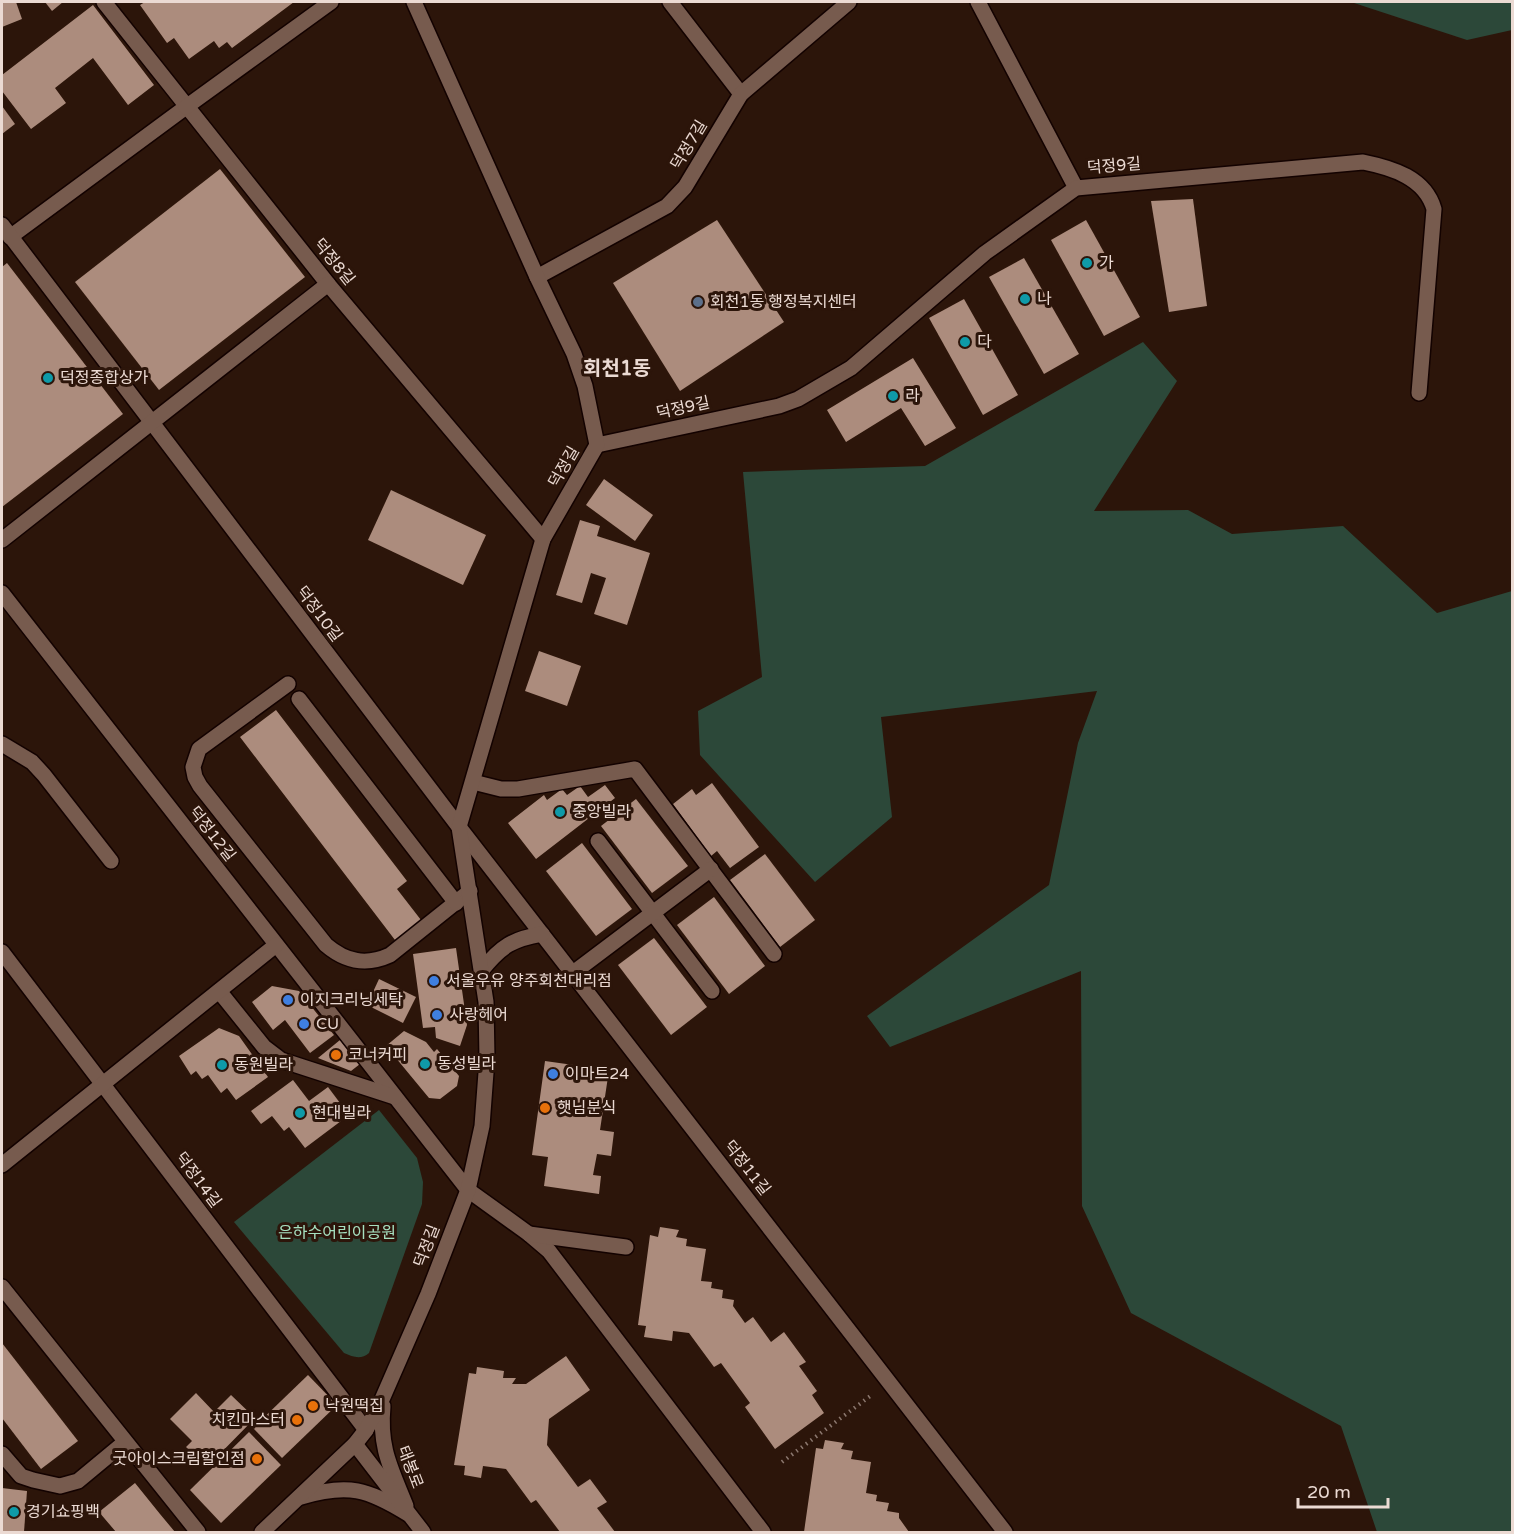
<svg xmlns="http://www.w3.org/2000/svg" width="1514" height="1534" viewBox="0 0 1514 1534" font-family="'Varela Round','Noto Sans KR',sans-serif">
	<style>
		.green { fill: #2c4839 }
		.building { fill: #ac8c7d }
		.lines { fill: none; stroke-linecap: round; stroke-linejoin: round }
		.service-casing { stroke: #130200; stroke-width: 18 }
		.minor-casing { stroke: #130200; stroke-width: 18 }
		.tertiary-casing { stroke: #130200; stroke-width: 18 }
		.path { stroke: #8b776e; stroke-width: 4; stroke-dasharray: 1.5 4.5; stroke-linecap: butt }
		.service { stroke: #775b4e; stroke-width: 15 }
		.minor { stroke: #775b4e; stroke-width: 15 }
		.tertiary { stroke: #775b4e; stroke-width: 15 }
		.culture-dot { fill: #0f9aa8; stroke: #2c150a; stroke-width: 2 }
		.service-dot { fill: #5c6f8a; stroke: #2c150a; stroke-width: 2 }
		.shop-dot { fill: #3f7fe0; stroke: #2c150a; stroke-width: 2 }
		.food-dot { fill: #e8710a; stroke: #2c150a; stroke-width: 2 }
		.labels { text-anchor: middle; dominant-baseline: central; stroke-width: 6; stroke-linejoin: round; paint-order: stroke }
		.street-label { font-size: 16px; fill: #ebdad3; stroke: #2c150a }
		.poi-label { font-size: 16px; fill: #ebdad3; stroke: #2c150a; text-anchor: start }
		.park-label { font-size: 16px; fill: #a6e0c0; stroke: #2c150a }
		.quarter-label { font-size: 20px; font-weight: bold; fill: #ebdad3; stroke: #2c150a }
	</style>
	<rect width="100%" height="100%" fill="#2c150a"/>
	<!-- green -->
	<g class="green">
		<polygon points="1351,2 1512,2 1512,30 1467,40"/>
		<polygon points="1143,342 1177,381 1094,511 1188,510 1232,534 1343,526 1437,613 1512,591 1512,1532 1377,1532 1341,1426 1131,1313 1082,1206 1081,971 890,1047 867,1016 1049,885 1078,743 1097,691 881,717 892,817 815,882 700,755 698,711 762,677 743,472 925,466"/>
		<path d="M379,1110L417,1158L423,1182L422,1204L369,1353C361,1360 353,1357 344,1353L234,1222Z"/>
	</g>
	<!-- building -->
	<g class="building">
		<polygon points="2,2 16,2 22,19 2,27"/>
		<polygon points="45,2 63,2 52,11"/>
		<polygon points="145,2 199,3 294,2 232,48 227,42 219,48 214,41 189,59 174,38 167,43 140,5"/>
		<polygon points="93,5 154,85 128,105 93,58 55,88 66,103 31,129 2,91 2,75"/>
		<polygon points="2,106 15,124 2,134"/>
		<polygon points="220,169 305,277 159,390 75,282"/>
		<polygon points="1193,199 1207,306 1169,312 1151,201"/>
		<polygon points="717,220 784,322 680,391 613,283"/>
		<polygon points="1086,220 1140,317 1104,336 1051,240"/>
		<polygon points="1024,258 1079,354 1044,374 989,277"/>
		<polygon points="7,263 123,414 2,507 2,267"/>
		<polygon points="964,299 1018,395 983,415 929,318"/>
		<polygon points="913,358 956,428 925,446 901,408 846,442 827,410"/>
		<polygon points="604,479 653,515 635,541 586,505"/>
		<polygon points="391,490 486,535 463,585 368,540"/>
		<polygon points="580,520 600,526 597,536 650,553 627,625 594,614 606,578 591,573 582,603 556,595"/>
		<polygon points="539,651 581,666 567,706 525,691"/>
		<polygon points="276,710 407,881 397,889 421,920 395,940 240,737"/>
		<polygon points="712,783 759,847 730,868 717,851 711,856 673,804 692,789 696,795"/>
		<polygon points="605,785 615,798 536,859 508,823 544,795 547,800 562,789 567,795 580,786 588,797"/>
		<polygon points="636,799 688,866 652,893 601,826"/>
		<polygon points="582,843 632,909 596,936 546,871"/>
		<polygon points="765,854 815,920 780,947 730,880"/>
		<polygon points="714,897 765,966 729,994 677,925"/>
		<polygon points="654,938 707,1007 671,1035 618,965"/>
		<polygon points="456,948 467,1025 460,1046 436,1038 435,1027 423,1028 413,954"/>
		<polygon points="379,979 416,997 403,1023 367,1005"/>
		<polygon points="272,986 299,991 334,1035 310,1053 285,1020 273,1030 252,1002"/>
		<polygon points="219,1028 239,1036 268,1077 236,1100 227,1088 221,1093 208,1075 202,1079 196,1071 191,1075 179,1056"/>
		<polygon points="404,1031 426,1042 434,1052 437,1049 459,1076 457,1086 440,1099 429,1098 386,1046"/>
		<polygon points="340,1040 360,1064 351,1071 318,1058"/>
		<polygon points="545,1061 609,1070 600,1130 614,1132 611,1156 597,1154 593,1175 601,1176 599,1194 544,1186 548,1157 532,1155"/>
		<polygon points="293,1080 309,1101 328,1087 349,1115 305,1148 289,1127 284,1131 272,1116 261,1124 251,1111"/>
		<polygon points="660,1227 679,1230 676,1237 687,1239 686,1246 706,1249 701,1281 712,1282 711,1288 723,1290 722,1298 734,1300 733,1306 745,1323 753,1317 771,1342 784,1332 806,1362 799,1366 817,1391 812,1395 824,1413 775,1449 745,1407 750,1403 721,1363 714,1367 689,1333 673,1331 672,1341 644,1337 646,1326 638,1325 650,1235 658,1237"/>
		<polygon points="2,1343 78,1441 41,1469 2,1418"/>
		<polygon points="566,1356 590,1390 549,1419 547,1445 578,1487 590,1479 607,1502 597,1508 615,1532 560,1532 536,1500 531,1503 506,1469 483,1466 481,1478 464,1475 465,1466 454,1465 469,1373 476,1374 477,1367 504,1371 503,1378 516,1378 512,1384 526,1384"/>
		<polygon points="308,1375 337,1405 282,1458 253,1428"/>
		<polygon points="196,1393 214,1412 231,1395 255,1418 207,1467 186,1447 192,1441 170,1419"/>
		<polygon points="249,1432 281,1465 221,1523 190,1490"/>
		<polygon points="825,1440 844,1443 841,1449 853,1451 851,1459 871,1462 866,1493 877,1495 876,1501 889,1503 887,1511 899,1513 899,1518 909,1532 804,1532 816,1448 823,1449"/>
		<polygon points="135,1483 160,1514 175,1532 116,1532 99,1512"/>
		<polygon points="2,1488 27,1491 24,1532 2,1532"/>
	</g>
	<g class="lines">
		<defs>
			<g id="service">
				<polyline points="10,237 186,107"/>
				<path d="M288,684L199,749L193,767L195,777L200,786L326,945C346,962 366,966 390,955L470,891"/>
				<polyline points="299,699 456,903"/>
				<polyline points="473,782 501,789 518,789 635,769 774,954"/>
				<polyline points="598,841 712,991"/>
				<polyline points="573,973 711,869"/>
				<polyline points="468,1190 529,1234 549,1251 763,1532"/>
				<polyline points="529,1234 626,1247"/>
				<polyline points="2,1454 21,1476 33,1480 60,1486 78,1481 125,1442"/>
			</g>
			<g id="minor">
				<polyline points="104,2 328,284 543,539"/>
				<polyline points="670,2 741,94"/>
				<polyline points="978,2 1076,188"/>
				<polyline points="186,107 331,2"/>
				<polyline points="2,225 459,827 1005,1532"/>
				<polyline points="537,277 667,206 685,187 741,94 849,2"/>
				<path d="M597,445L779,406L798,399L851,368L985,253L1076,188L1363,162C1393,168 1425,178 1434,209L1419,393"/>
				<polyline points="2,540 328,284"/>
				<polyline points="2,593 468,1190"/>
				<polyline points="2,744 32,762 44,775 111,861"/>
				<polyline points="2,952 366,1430"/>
				<path d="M482,970C501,946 513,939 542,934"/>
				<polyline points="219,991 264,1047 281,1060 395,1097"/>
				<polyline points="2,1165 276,945"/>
				<polyline points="2,1287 198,1532"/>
				<path d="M383,1406C379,1448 391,1468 406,1506"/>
				<path d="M301,1497C348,1483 368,1489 408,1514"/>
				<polyline points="262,1532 355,1444 366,1430 380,1404 428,1294 468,1190 482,1126 487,1059 486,1002 459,827 543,539 597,445 585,386 574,354 537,277 414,2"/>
			</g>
			<polyline id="tertiary" points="355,1444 423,1532"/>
		</defs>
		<!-- service casing -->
		<use href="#service" class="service-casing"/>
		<!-- minor casing -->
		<use href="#minor" class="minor-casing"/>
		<!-- tertiary casing -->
		<use href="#tertiary" class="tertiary-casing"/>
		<!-- path -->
		<polyline class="path" points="782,1462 873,1394"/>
		<!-- service -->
		<use href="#service" class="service"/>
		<!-- minor -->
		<use href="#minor" class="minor"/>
		<!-- tertiary -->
		<use href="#tertiary" class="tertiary"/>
	</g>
	<!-- markers -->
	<g class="culture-dot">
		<circle cx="1087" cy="263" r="6"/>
		<circle cx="1025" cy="299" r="6"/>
		<circle cx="965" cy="342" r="6"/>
		<circle cx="48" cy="378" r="6"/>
		<circle cx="893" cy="396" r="6"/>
		<circle cx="560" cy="812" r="6"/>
		<circle cx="425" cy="1064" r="6"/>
		<circle cx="222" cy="1065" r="6"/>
		<circle cx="300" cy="1113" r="6"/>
		<circle cx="14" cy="1512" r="6"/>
	</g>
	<circle class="service-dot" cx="698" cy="302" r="6"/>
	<g class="shop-dot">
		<circle cx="434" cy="981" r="6"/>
		<circle cx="288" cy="1000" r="6"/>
		<circle cx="437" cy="1015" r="6"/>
		<circle cx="304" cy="1024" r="6"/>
		<circle cx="553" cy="1074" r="6"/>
	</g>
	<g class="food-dot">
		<circle cx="336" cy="1055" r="6"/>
		<circle cx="545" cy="1108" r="6"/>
		<circle cx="313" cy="1406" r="6"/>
		<circle cx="297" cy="1420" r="6"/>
		<circle cx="257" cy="1459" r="6"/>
	</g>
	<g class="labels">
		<!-- street labels -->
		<g class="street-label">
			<text transform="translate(689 145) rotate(-59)">덕정7길</text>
			<text transform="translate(1114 166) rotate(-5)">덕정9길</text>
			<text transform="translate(334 262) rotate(51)">덕정8길</text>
			<text transform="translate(683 408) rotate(-12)">덕정9길</text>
			<text transform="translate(564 467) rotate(-60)">덕정길</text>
			<text transform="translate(319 614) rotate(53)">덕정10길</text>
			<text transform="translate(212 834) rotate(52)">덕정12길</text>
			<text transform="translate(747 1168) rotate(52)">덕정11길</text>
			<text transform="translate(198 1180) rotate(53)">덕정14길</text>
			<text transform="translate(427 1246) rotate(-69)">덕정길</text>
			<text transform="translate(410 1467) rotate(69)">태봉로</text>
		</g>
		<!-- poi labels -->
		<g class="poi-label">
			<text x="1099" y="263">가</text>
			<text x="1037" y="299">나</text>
			<text x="710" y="302">회천1동 행정복지센터</text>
			<text x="977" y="342">다</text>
			<text x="60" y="378">덕정종합상가</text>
			<text x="905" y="396">라</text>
			<text x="572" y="812">중앙빌라</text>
			<text x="446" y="981">서울우유 양주회천대리점</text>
			<text x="300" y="1000">이지크리닝세탁</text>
			<text x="449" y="1015">사랑헤어</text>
			<text x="316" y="1024">CU</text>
			<text x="348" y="1055">코너커피</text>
			<text x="437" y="1064">동성빌라</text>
			<text x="234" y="1065">동원빌라</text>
			<text x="565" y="1074">이마트24</text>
			<text x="557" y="1108">햇님분식</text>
			<text x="312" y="1113">현대빌라</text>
			<text x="325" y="1406">낙원떡집</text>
			<text x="285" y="1420" text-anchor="end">치킨마스터</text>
			<text x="245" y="1459" text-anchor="end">굿아이스크림할인점</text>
			<text x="26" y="1512">경기쇼핑백</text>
		</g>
		<!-- park labels -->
		<g class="park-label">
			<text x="337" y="1233">은하수어린이공원</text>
		</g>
		<!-- quarter labels -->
		<g class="quarter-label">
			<text x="617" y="369">회천1동</text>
		</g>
	</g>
	<!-- border -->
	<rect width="1514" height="1534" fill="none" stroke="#ebdad3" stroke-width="6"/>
	<!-- scale -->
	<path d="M1298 1498v9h90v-9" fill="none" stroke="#ebdad3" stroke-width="3"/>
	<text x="1307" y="1498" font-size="18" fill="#ebdad3" stroke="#2c150a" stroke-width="4.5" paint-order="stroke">20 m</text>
</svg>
